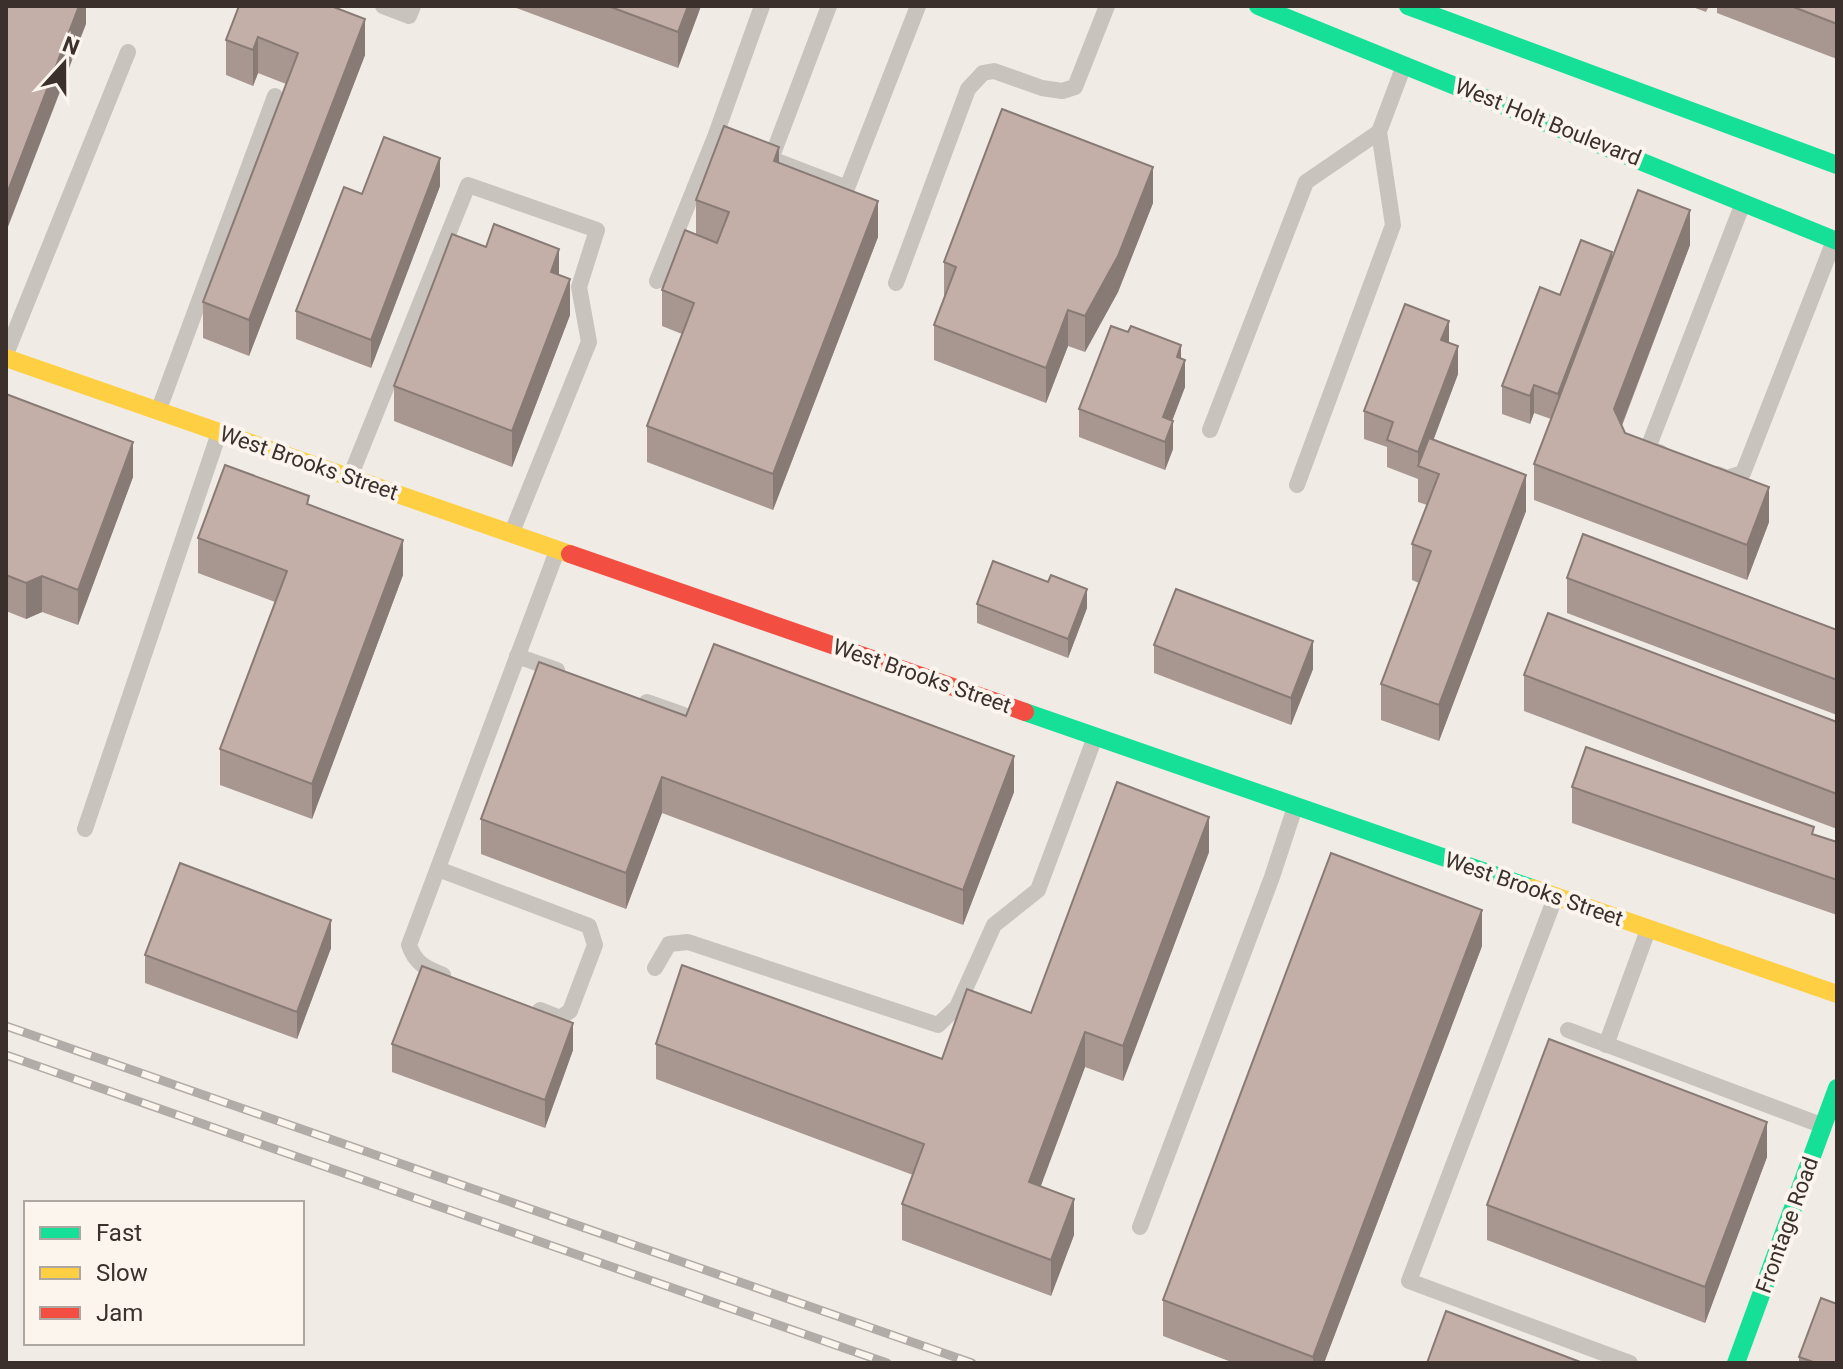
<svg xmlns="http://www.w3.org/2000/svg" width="1843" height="1369" viewBox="0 0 1843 1369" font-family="Roboto,sans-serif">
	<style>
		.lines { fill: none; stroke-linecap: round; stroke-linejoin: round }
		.lane { stroke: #c9c3be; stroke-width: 16 }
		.fast { stroke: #16e098; stroke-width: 18 }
		.slow { stroke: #ffcf43; stroke-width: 18 }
		.jam { stroke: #f24e42; stroke-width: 18 }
		.rail-casing { stroke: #b1aca8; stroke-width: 9 }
		.rail { stroke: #fbf5ee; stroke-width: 6; stroke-dasharray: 18; stroke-linecap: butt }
		.wall { fill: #a89690 }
		.shaded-wall { fill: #887a75 }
		.building { fill: #c3afa7; stroke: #887a75; stroke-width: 2 }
		.labels { text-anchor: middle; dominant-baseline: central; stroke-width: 8; stroke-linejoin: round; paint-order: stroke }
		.street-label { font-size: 22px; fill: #3b302b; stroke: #fbf5ee }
	</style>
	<rect width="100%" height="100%" fill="#f0ebe5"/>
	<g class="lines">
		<!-- lane -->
		<g class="lane">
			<polyline points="383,6 409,16 413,6"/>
			<polyline points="761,155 847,188 918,6"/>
			<polyline points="771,159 829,6"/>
			<polyline points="657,281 715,137 762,6"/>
			<polyline points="896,283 968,89 983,73 994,71 1042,88 1062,91 1075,87 1107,6"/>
			<polyline points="6,354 128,52"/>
			<polyline points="159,409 275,96"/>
			<polyline points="1210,430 1306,182 1379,132"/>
			<polyline points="1661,453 1648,448 1743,203"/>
			<polyline points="1717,474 1727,478 1743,473 1834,241"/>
			<polyline points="350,477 468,185 597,230 579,287 589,342 512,532"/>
			<polyline points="1297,485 1393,225 1379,132 1403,68"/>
			<polyline points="517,656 557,670"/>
			<polyline points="647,702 684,715"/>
			<polyline points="85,829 219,433"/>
			<polyline points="438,869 589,926 595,945 570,1011 560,1018 540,1010"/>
			<polyline points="1555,898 1409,1281 1630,1363"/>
			<polyline points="655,968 669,944 688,942 938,1025 957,1007 994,925 1038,890 1095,737"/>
			<path d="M443,975C425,968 415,963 409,945L557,551"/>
			<polyline points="1568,1030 1821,1125"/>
			<polyline points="1606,1045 1648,930"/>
			<polyline points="1140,1227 1272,877 1295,807"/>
		</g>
		<!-- fast -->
		<g class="fast">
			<polyline points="1258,6 1837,241"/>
			<polyline points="1408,6 1837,165"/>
			<polyline points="1025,712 1532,888"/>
			<polyline points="1736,1363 1837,1088"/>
		</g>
		<!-- slow -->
		<g class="slow">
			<polyline points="6,358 570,554"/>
			<polyline points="1532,888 1837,994"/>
		</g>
		<!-- jam -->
		<polyline class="jam" points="570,554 1025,712"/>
		<defs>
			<g id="rail">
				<polyline points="6,1026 972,1363"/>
				<polyline points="6,1055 887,1363"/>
			</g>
		</defs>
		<!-- rail casing -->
		<use href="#rail" class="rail-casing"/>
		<!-- rail -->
		<use href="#rail" class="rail"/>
	</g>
	<!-- wall -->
	<g class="wall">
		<polygon points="239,6 365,55 249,356 203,338 203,302 286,84 258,73 253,86 226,75 226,40"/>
		<polygon points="511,6 701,6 678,68"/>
		<polygon points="1690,6 1709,6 1706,12"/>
		<polygon points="1717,6 1837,6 1837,59 1717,13"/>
		<polygon points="779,163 878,237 773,510 647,462 647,426 682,334 662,326 662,290 696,234 696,200"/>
		<polygon points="440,186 371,368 296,339 296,311 362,194"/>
		<polygon points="1153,203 1118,292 1085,352 1068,346 1046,403 934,360 934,325 944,298 944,262"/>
		<polygon points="1690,245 1622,426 1625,433 1769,522 1747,580 1534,500 1534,464 1551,419 1534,413 1530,424 1502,414 1502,386 1560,295 1612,257"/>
		<polygon points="559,275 570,315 512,467 394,421 394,386"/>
		<polygon points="1449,343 1458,374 1433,440 1526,511 1439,741 1381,720 1381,684 1419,583 1412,580 1412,544 1427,505 1418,502 1418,479 1387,467 1387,447 1364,439 1364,411"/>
		<polygon points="1181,358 1185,387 1172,421 1173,449 1165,470 1079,437 1079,409"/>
		<polygon points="6,394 133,477 78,625 42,612 26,619 6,611"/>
		<polygon points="309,505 403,575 312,819 220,785 220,749 275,602 198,573 198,538"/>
		<polygon points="1567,578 1837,630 1837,715 1567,613"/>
		<polygon points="1048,582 1087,608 1068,658 977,623 977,604"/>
		<polygon points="1154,645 1313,669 1291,725 1154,673"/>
		<polygon points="1524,675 1837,722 1837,829 1524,711"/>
		<polygon points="686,716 1014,792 963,925 662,813 626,909 481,854 481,819"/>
		<polygon points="1572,787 1814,834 1837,842 1837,915 1572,823"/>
		<polygon points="1209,852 1123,1081 1085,1067 1040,1187 1074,1235 1051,1296 902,1240 902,1204 913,1175 656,1079 656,1044 942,1059 1031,1013"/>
		<polygon points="1482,946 1324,1363 1234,1363 1163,1336 1163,1300"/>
		<polygon points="331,948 297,1039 145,983 145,955"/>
		<polygon points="392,1044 573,1050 545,1128 392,1072"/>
		<polygon points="1767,1157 1705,1323 1487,1240 1487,1205"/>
		<polygon points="1799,1357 1837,1363 1799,1363"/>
	</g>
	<!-- shaded-wall -->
	<g class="shaded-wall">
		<polygon points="79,6 86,6 86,24 6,232 6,196"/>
		<polygon points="688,6 701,6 678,68 678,32"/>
		<polygon points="365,19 365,55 249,356 249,320"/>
		<polygon points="258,37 258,73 253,86 253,50"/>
		<polygon points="779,147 779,183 774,161"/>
		<polygon points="440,158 440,186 371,368 371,340"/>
		<polygon points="1153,167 1153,203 1118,292 1085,352 1085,316"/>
		<polygon points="878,201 878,237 773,510 773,474"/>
		<polygon points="1690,210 1690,245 1614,445 1614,409"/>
		<polygon points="559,249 559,285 551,272"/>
		<polygon points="1612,252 1612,280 1558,422 1558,394"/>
		<polygon points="570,279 570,315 512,467 512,431"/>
		<polygon points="1068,310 1068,346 1046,403 1046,368"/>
		<polygon points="1449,321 1449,348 1441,340"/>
		<polygon points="1181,345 1181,368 1185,360 1185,387 1164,442 1163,417 1177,357"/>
		<polygon points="1458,346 1458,374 1423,468 1418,466 1418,479 1418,452"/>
		<polygon points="1534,385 1534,413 1530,424 1530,396"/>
		<polygon points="1173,421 1173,449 1165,470 1165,442"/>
		<polygon points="133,442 133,477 78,625 78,590"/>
		<polygon points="1526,475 1526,511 1439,741 1439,705"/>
		<polygon points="1769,487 1769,522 1747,580 1747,545"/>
		<polygon points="403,540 403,575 312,819 312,784"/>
		<polygon points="42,576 42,612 26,619 26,583"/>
		<polygon points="1087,589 1087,608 1068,658 1068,639"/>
		<polygon points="1313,641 1313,669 1291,725 1291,698"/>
		<polygon points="1014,756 1014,792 963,925 963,890"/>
		<polygon points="662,777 662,813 626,909 626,873"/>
		<polygon points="1209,817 1209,852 1123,1081 1123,1046"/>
		<polygon points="1482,910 1482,946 1324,1363 1313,1363 1313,1357"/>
		<polygon points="331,920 331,948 297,1039 297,1012"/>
		<polygon points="573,1023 573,1050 545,1128 545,1100"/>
		<polygon points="1085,1032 1085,1067 1029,1218 1029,1182"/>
		<polygon points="1767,1122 1767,1157 1705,1323 1705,1287"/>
		<polygon points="1074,1199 1074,1235 1051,1296 1051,1260"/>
	</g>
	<!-- building -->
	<g class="building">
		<polygon points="6,6 79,6 6,196"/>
		<polygon points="239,6 331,6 365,19 249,320 203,302 298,53 258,37 253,50 226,40"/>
		<polygon points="608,6 688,6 678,32"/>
		<polygon points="1791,6 1837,6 1837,24"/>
		<polygon points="1002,109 1153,167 1118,256 1085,316 1068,310 1046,368 934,325 956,267 944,262"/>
		<polygon points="724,126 779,147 774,161 878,201 773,474 647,426 694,303 662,290 685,230 717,243 729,212 696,200"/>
		<polygon points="384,137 440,158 371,340 296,311 344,187 362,194"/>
		<polygon points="1638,190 1690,210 1614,409 1625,433 1769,487 1747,545 1534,464"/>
		<polygon points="494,224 559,249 551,272 570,279 512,431 394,386 452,234 486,247"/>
		<polygon points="1581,240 1612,252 1558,394 1534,385 1530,396 1502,386 1540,287 1560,295"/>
		<polygon points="1405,304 1449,321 1441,340 1458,346 1418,452 1387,440 1393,422 1364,411"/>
		<polygon points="1111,326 1128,332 1131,326 1181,345 1177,357 1185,360 1163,417 1173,421 1165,442 1079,409"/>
		<polygon points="6,394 133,442 78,590 42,576 26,583 6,575"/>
		<polygon points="1429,438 1526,475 1439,705 1381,684 1431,551 1412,544 1439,474 1418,466"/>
		<polygon points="225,465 309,496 307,504 403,540 312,784 220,749 287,571 198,538"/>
		<polygon points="1583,534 1837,630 1837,680 1567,578"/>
		<polygon points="993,561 1048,582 1051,575 1087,589 1068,639 977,604"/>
		<polygon points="1176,589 1313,641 1291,698 1154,645"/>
		<polygon points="1548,613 1837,722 1837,794 1524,675"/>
		<polygon points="714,644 1014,756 963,890 662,777 626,873 481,819 539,662 686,716"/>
		<polygon points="1586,747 1814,827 1812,834 1837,842 1837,880 1572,787"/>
		<polygon points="1117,782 1209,817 1123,1046 1085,1032 1029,1182 1074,1199 1051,1260 902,1204 924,1144 656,1044 682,965 942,1059 967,989 1031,1013"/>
		<polygon points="1331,853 1482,910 1313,1357 1163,1300"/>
		<polygon points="180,863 331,920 297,1012 145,955"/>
		<polygon points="422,966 573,1023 545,1100 392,1044"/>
		<polygon points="1549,1039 1767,1122 1705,1287 1487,1205"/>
		<polygon points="1821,1298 1837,1304 1837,1363 1816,1363 1799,1357"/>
		<polygon points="1446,1311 1583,1363 1427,1363"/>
	</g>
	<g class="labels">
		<!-- street labels -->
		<g class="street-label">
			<text transform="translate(1548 122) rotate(22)">West Holt Boulevard</text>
			<text transform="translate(309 463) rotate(19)">West Brooks Street</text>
			<text transform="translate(922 676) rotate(19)">West Brooks Street</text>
			<text transform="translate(1534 889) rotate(19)">West Brooks Street</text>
			<text transform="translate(1787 1225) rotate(-70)">Frontage Road</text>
		</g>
	</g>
	<!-- border -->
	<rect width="1843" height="1369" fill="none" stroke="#3b302b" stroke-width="16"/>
	<!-- legend -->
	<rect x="24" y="1201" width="280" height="144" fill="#fbf5ee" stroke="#aea6a0" stroke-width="2"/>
	<rect x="40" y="1227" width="40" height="12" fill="#16e098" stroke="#aea6a0" stroke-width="2"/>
	<text x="96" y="1241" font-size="24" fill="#3b302b">Fast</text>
	<rect x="40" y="1267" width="40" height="12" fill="#ffcf43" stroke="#aea6a0" stroke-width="2"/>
	<text x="96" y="1281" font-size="24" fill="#3b302b">Slow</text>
	<rect x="40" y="1307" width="40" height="12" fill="#f24e42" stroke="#aea6a0" stroke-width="2"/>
	<text x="96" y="1321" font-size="24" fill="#3b302b">Jam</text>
	<!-- north arrow -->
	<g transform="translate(64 64) rotate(21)" stroke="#fbf5ee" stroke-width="6" paint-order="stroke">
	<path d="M0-6L14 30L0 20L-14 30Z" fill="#3b302b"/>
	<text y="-12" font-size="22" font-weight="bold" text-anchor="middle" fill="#3b302b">N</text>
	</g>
</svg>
